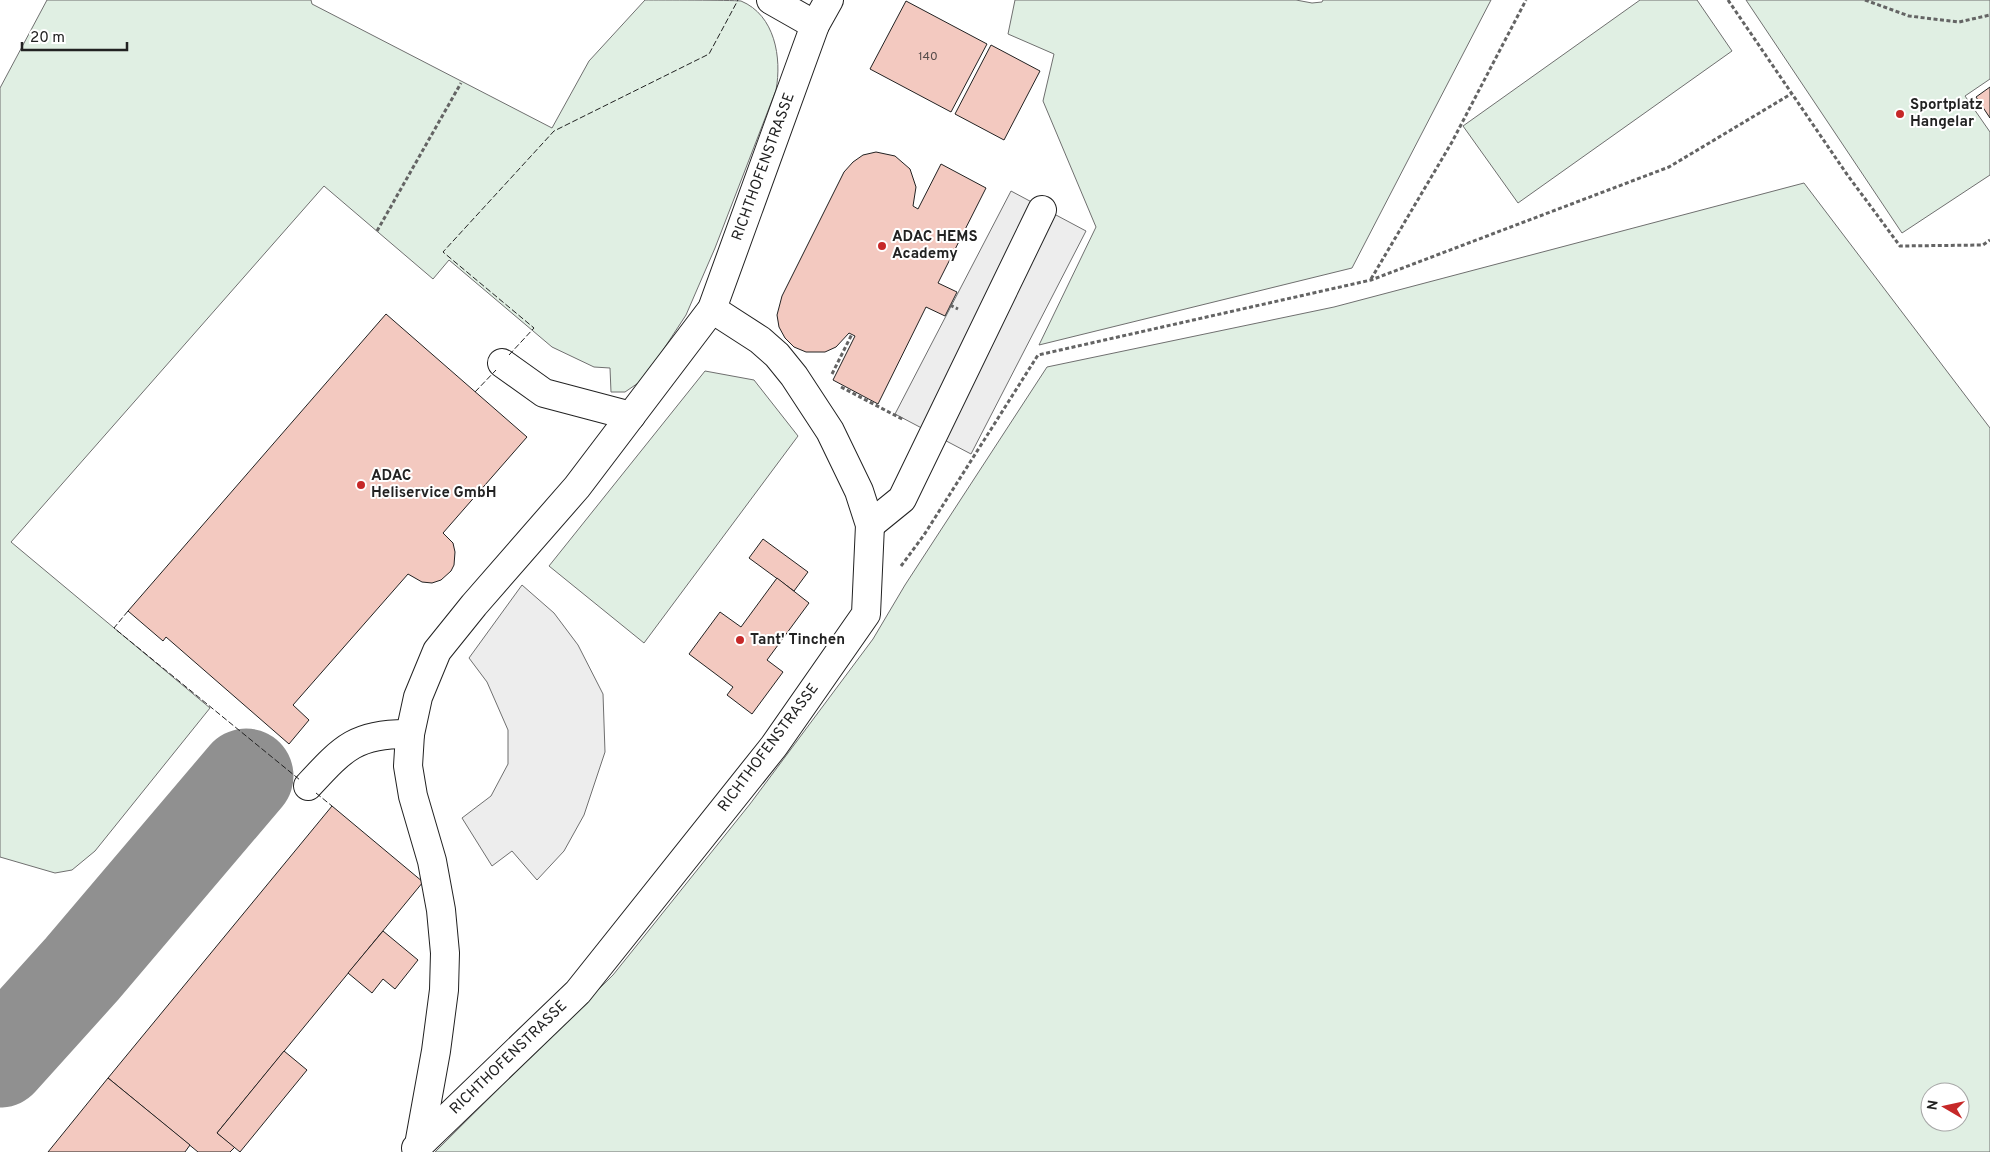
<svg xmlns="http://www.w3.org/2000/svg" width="1990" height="1152" viewBox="0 0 1990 1152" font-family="Overpass,sans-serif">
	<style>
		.green { fill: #e0efe3; stroke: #6f6f6f; fill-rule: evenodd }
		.parking { fill: #ededed; stroke: #6f6f6f }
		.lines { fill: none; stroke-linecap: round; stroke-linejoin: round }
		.taxiway { stroke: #909090; stroke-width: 95 }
		.building { fill: #f3c9c0; stroke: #222 }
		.minor-casing { stroke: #222; stroke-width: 30 }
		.path { stroke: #646464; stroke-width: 3; stroke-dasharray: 4 2.5; stroke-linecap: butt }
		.minor { stroke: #fff; stroke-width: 28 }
		.fence { stroke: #222; stroke-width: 1; stroke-dasharray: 6 2.5; stroke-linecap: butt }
		.poi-dot { fill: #c62828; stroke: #fff; stroke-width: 2 }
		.labels { text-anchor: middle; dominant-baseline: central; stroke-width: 4; stroke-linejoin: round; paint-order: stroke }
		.number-label { font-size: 12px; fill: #564c4a }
		.poi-label { font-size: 15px; font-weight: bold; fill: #222; stroke: #fff; text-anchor: start }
		.street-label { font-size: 15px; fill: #222; stroke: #fff }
	</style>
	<rect width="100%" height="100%" fill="#fff"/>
	<!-- green -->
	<g class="green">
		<path d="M47,0H311L312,4L552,128L589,61L645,0C661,0 730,0 741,1C775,15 782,58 776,90L715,248L686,315L644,379L625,392H611L610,368L594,367L552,347L449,260L433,279L324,186L11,542L210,708L95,851L72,870L55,873L0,857V88Z"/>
		<polygon points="1015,0 1296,0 1312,3 1322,2 1323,0 1491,0 1352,268 1039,345 1096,227 1043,101 1054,54 1008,34"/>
		<polygon points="1640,0 1697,0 1732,51 1518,203 1463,126"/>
		<polygon points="1746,0 1990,0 1990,79 1965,96 1990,132 1990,175 1902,233"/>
		<path d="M1804,183L1990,428V1152H435L613,975L750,804L873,639L905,585L1047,367L1334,307ZM1930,1092H1960V1122H1930Z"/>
		<polygon points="705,371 754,380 798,436 644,643 549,566"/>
	</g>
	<!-- parking -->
	<g class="parking">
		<polygon points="1011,191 1086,231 971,454 895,414"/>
		<polygon points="522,585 554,613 578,645 603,694 605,752 584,815 564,851 537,880 512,851 492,866 462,818 491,796 508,764 508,730 487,682 469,658"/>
	</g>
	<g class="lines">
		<!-- taxiway -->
		<polyline class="taxiway" points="0,1060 82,969 246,776"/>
	</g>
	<!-- building -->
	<g class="building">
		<polygon points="906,1 987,44 951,112 870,69"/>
		<polygon points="991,45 1040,71 1004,140 955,114"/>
		<polygon points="1990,87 1990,118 1976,97"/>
		<polygon points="876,152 895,156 910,169 916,187 913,206 918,209 941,164 986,188 938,283 957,292 945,316 926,307 878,404 833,380 855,336 849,333 836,347 825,352 806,352 794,347 785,338 779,327 777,315 782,296 844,172 853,162 863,155"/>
		<polygon points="386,314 527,437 443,533 453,543 455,552 454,565 451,571 441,580 432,583 422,582 408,574 293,705 309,720 289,744 166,637 163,641 128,611"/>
		<polygon points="763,539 808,572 794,591 749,558"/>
		<polygon points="777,578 809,603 767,660 783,672 752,714 727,695 733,687 689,654 720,612 741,627"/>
		<polygon points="332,806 423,882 217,1133 235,1147 230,1152 198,1152 108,1078"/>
		<polygon points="383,931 418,960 395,989 383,979 372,993 348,973"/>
		<polygon points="284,1051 307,1070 240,1152 217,1133"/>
		<polygon points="108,1078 190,1145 185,1152 48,1152"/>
	</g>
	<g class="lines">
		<defs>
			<g id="minor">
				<polyline points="771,0 815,25"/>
				<polyline points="502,363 544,393 631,416"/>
				<polyline points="870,525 902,499 1042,210"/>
				<path d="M308,786C343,748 356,733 410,734"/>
				<polyline points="419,1145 436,1051 444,990 445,953 441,910 432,861 413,796 408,766 410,734 418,697 437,651 474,605 577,487 712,309 815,25 829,0"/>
				<polyline points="416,1148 578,992 774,746 866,614 870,525 859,491 830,431 794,376 777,355 760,340 712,309"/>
			</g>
		</defs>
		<!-- minor casing -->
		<use href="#minor" class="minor-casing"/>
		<!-- path -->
		<g class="path">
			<polyline points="1728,0 1846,173 1900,246 1983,245 1990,240"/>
			<polyline points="1865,0 1909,16 1959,22 1990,15"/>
			<polyline points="377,231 461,83"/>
			<polyline points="1371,279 1452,142 1526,0"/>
			<polyline points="950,305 958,309"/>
			<polyline points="832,374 852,334"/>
			<polyline points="841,387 904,420"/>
			<polyline points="901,566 924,535 1038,355 1371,280 1669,167 1791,94"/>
		</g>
		<!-- minor -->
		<use href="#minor" class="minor"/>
		<!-- fence -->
		<g class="fence">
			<polyline points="509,355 534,328 443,252 554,131 709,54 738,0"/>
			<polyline points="475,392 496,370"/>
			<polyline points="128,611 114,628 300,780"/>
			<polyline points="316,793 332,806"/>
		</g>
	</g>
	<!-- markers -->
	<g class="poi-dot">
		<circle cx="1900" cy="114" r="5"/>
		<circle cx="882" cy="246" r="5"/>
		<circle cx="361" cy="485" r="5"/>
		<circle cx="740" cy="640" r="5"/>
	</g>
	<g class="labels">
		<!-- number labels -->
		<g class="number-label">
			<text x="928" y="57">140</text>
		</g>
		<!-- poi labels -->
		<g class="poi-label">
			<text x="1910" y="105">Sportplatz<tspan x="1910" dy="17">Hangelar</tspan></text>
			<text x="892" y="237">ADAC HEMS<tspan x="892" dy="17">Academy</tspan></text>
			<text x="371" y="476">ADAC<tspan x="371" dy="17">Heliservice GmbH</tspan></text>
			<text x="750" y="640">Tant' Tinchen</text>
		</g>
		<!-- street labels -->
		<g class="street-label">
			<text transform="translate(764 167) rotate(-70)">RICHTHOFENSTRASSE</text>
			<text transform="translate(769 748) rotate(-53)">RICHTHOFENSTRASSE</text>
			<text transform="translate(509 1058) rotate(-44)">RICHTHOFENSTRASSE</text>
		</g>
	</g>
	<!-- north arrow -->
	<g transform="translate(1945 1107) rotate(279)"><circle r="24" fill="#ffffff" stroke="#a7a7a7"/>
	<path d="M0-4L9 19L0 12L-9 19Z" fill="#c62828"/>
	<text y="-8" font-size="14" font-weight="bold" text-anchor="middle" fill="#222222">N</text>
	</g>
	<!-- scale -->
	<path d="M22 42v8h105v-8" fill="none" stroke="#222222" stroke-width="2.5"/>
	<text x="30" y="42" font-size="15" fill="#222222" stroke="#ffffff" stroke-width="4" paint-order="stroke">20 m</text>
</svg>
